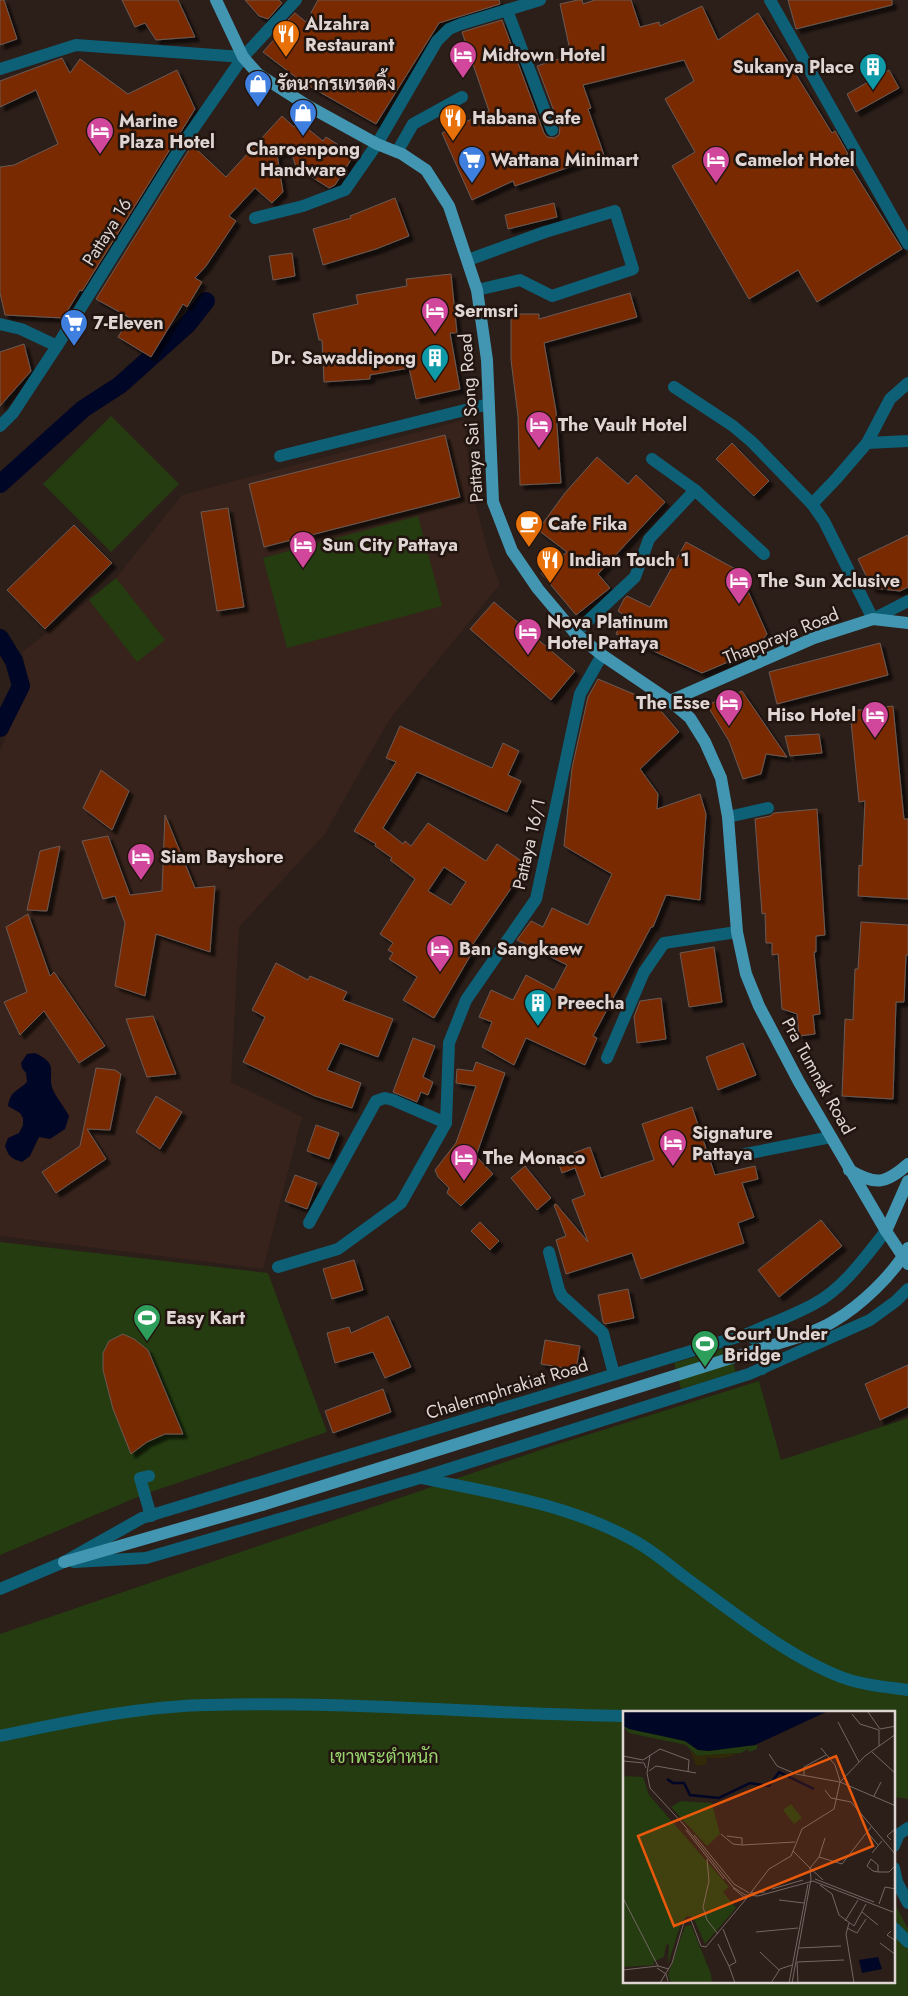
<svg xmlns="http://www.w3.org/2000/svg" width="908" height="1996" viewBox="0 0 908 1996" font-family="Jost,Sarabun,sans-serif">
	<style>
		.built { fill: #37231b }
		.green { fill: #243c10 }
		.water { fill: #000625 }
		.lines { fill: none; stroke-linecap: round; stroke-linejoin: round }
		.canal { stroke: #000625; stroke-width: 18 }
		.building { fill: #792b04; stroke: #6a5a54; fill-rule: evenodd; filter: url(#shadow) }
		.minor { stroke: #0e6077; stroke-width: 12 }
		.major { stroke: #4296b2; stroke-width: 12 }
		.major-bridge { stroke: #4296b2; stroke-width: 12 }
		.labels { text-anchor: middle; dominant-baseline: central; stroke-width: 5; stroke-linejoin: round; paint-order: stroke }
		.poi-label { font-size: 18px; font-weight: bold; fill: #dfd5d2; stroke: #221510; text-anchor: start }
		.street-label { font-size: 18px; fill: #dfd5d2; stroke: #221510 }
		.park-label { font-size: 18px; fill: #99d56e; stroke: #221510 }
		.inset-river { fill: none; stroke: #000625; stroke-width: 2.5 }
		.inset-road { fill: none; stroke: #746763; stroke-width: 1 }
		.view { fill: #e8590c; fill-opacity: 0.15; stroke: #e8590c; stroke-width: 2.5 }
		.inset-edge { fill: none; stroke: #dfd5d2; stroke-width: 2.5 }
	</style>
	<defs>
		<filter id="shadow"><feDropShadow dx="4.5" dy="4.5" stdDeviation="1" flood-color="#0009"/></filter>
	</defs>
	<rect width="100%" height="100%" fill="#2c1e19"/>
	<!-- built -->
	<polygon class="built" points="464,420 472,491 490,559 500,584 389,720 324,835 239,927 231,1082 302,1117 263,1269 0,1236 0,750 29,684 22,652 89,600 137,661 164,640 116,578 182,495"/>
	<!-- green -->
	<g class="green">
		<polygon points="111,416 179,484 111,552 43,484"/>
		<polygon points="418,516 442,606 287,648 263,558"/>
		<polygon points="116,578 165,640 137,662 89,600"/>
		<polygon points="0,1242 268,1273 327,1432 145,1494 0,1555"/>
		<polygon points="728,1347 736,1372 681,1389 674,1363"/>
		<polygon points="759,1381 781,1460 908,1418 908,1799 894,1797 894,1712 624,1712 624,1982 894,1982 894,1902 908,1929 908,1996 0,1996 0,1634 555,1445"/>
	</g>
	<!-- water -->
	<path class="water" d="M35,1053C62,1065 45,1074 54,1092C58,1100 65,1108 69,1116L65,1129L50,1139L39,1137L30,1156L22,1162C12,1159 8,1156 5,1146L8,1138L19,1133L23,1125V1118L20,1113L8,1106C11,1090 17,1092 27,1082L26,1073L22,1068L21,1063L27,1054Z"/>
	<g class="lines">
		<!-- canal -->
		<g class="canal">
			<polyline points="0,484 83,409 120,385 188,324 206,301"/>
			<polyline points="0,638 14,661 21,686 0,728"/>
		</g>
	</g>
	<!-- building -->
	<g class="building">
		<polygon points="0,0 4,0 17,39 0,45"/>
		<polygon points="122,0 178,0 195,37 156,40 145,23 135,27"/>
		<polygon points="245,0 279,0 282,3 268,19 259,16"/>
		<polygon points="318,0 499,0 500,4 439,23 376,124 302,82 263,52 287,25 284,24 295,13 306,22"/>
		<polygon points="578,0 582,0 583,4 595,0 631,0 640,27 659,22 660,26 702,6 718,40 758,13 832,133 835,131 848,154 844,156 902,249 817,302 798,270 749,299 672,166 695,152 665,99 694,81 684,60 583,85 591,108 588,109 604,155 515,186 513,181 472,200 442,133 489,111 462,32 502,20 544,133 547,137 554,138 559,135 560,127 537,66 571,55 560,4"/>
		<polygon points="788,0 892,0 892,5 796,29"/>
		<polygon points="62,58 70,73 80,59 128,94 177,70 195,109 82,291 80,290 63,318 5,315 0,293 0,167 14,165 58,144 36,90 0,107 0,81"/>
		<polygon points="889,70 899,88 856,112 847,94"/>
		<polygon points="282,116 294,127 298,121 323,141 326,137 354,155 335,185 329,188 296,167 291,151 277,154 283,192 272,203 255,188 229,216 236,221 206,266 195,278 202,282 187,307 183,304 151,357 118,337 130,318 96,299 192,145 226,177"/>
		<polygon points="395,198 409,236 376,249 323,265 313,229 351,218 350,216"/>
		<polygon points="554,203 557,217 508,229 505,215"/>
		<polygon points="292,253 295,276 273,280 269,256"/>
		<polygon points="451,274 457,333 450,333 460,389 416,399 409,368 370,375 370,379 324,382 322,340 319,340 313,314 358,304 356,295 407,286 406,279"/>
		<polygon points="630,293 637,317 544,343 556,411 561,483 520,485 518,416 511,360 511,314 539,314 539,319"/>
		<polygon points="24,344 31,371 0,406 0,352"/>
		<polygon points="445,435 460,497 264,547 249,484"/>
		<polygon points="732,443 769,481 754,496 716,459"/>
		<polygon points="597,457 628,484 636,475 665,502 598,574 610,588 576,615 541,573 567,552 538,530 565,493"/>
		<polygon points="228,508 244,607 217,611 201,512"/>
		<polygon points="74,525 112,563 45,629 7,590"/>
		<polygon points="908,535 908,587 900,591 872,588 858,559"/>
		<polygon points="686,542 739,571 767,634 754,651 702,673 616,634 624,615 618,611 624,599 627,596 650,607"/>
		<polygon points="494,602 575,671 551,700 470,629"/>
		<polygon points="880,643 888,675 777,704 769,672"/>
		<polygon points="598,679 648,700 662,712 679,732 640,769 658,794 657,809 700,794 706,814 700,900 666,895 653,927 651,927 593,1036 597,1038 585,1065 526,1038 514,1065 482,1047 492,1022 479,1017 491,990 513,1000 526,975 554,990 567,965 517,940 531,921 543,927 552,908 588,925 612,874 564,846 572,768 588,697"/>
		<polygon points="742,691 787,757 766,754 761,774 743,779 729,741 707,705"/>
		<polygon points="893,706 904,819 908,819 908,899 858,896 859,865 862,866 865,801 859,802 850,711"/>
		<path d="M400,726L492,768L503,743L519,751L508,775L521,781L507,812L417,772L383,828L403,844L405,841L411,846L428,823L486,861L497,844L527,865L473,944L476,946L434,1018L403,1000L417,977L389,959L393,953L388,950L393,943L380,934L415,879L390,860L392,858L375,846L376,844L354,831L396,762L386,758ZM444,867L466,882L451,905L428,891Z"/>
		<polygon points="819,734 822,753 790,756 785,736"/>
		<polygon points="101,770 129,791 112,830 83,808"/>
		<polygon points="817,809 825,935 816,936 816,952 814,952 820,1014 813,1015 815,1034 799,1036 797,1014 782,1009 778,954 772,955 772,943 766,943 765,913 762,914 755,819 770,816 774,813"/>
		<polygon points="165,815 195,888 215,886 210,952 156,934 145,996 115,986 125,923 115,896 103,899 82,841 108,836 130,895 162,891"/>
		<polygon points="60,846 47,911 27,910 40,851"/>
		<polygon points="28,914 50,976 54,972 105,1046 79,1063 44,1011 20,1035 4,1002 27,992 6,927"/>
		<polygon points="861,922 908,925 908,955 906,955 904,1002 896,1002 893,1099 842,1096 845,1019 853,1020 855,969 858,969"/>
		<polygon points="714,947 722,1002 689,1007 680,953"/>
		<polygon points="276,963 308,980 310,976 347,992 343,1000 393,1019 378,1057 340,1043 327,1070 361,1083 352,1108 315,1096 243,1062 265,1017 252,1010"/>
		<polygon points="661,998 666,1039 637,1043 634,1017 640,1001"/>
		<polygon points="153,1016 176,1074 147,1077 126,1019"/>
		<polygon points="413,1038 435,1046 423,1077 433,1082 428,1095 421,1092 417,1102 393,1092"/>
		<polygon points="743,1043 756,1075 718,1090 706,1057"/>
		<polygon points="476,1062 505,1073 476,1156 493,1174 461,1206 447,1193 449,1188 438,1177 435,1170 456,1143 476,1086 456,1083 457,1069 473,1071"/>
		<polygon points="96,1068 115,1070 121,1074 110,1130 87,1129 106,1159 56,1193 42,1172 80,1146"/>
		<polygon points="156,1096 182,1112 160,1149 136,1132"/>
		<polygon points="692,1107 715,1175 755,1166 758,1179 742,1183 754,1217 738,1223 744,1243 641,1279 632,1253 566,1274 556,1240 566,1236 554,1205 556,1204 588,1242 572,1200 585,1195 575,1168 562,1173 557,1159 590,1147 601,1178 654,1160 642,1124"/>
		<polygon points="316,1125 339,1133 329,1159 307,1151"/>
		<polygon points="525,1166 551,1198 537,1210 511,1178"/>
		<polygon points="295,1175 317,1183 307,1209 285,1201"/>
		<polygon points="821,1220 842,1246 779,1297 758,1270"/>
		<polygon points="480,1222 499,1241 490,1250 471,1231"/>
		<polygon points="354,1260 363,1290 332,1299 323,1269"/>
		<polygon points="628,1289 634,1318 605,1324 603,1322 598,1295"/>
		<polygon points="388,1316 411,1367 385,1378 373,1352 335,1363 327,1333 349,1327 351,1333"/>
		<polygon points="123,1334 134,1339 148,1350 183,1434 165,1434 147,1442 131,1454 113,1409 103,1370 103,1353 109,1341"/>
		<polygon points="545,1340 580,1346 576,1370 541,1364"/>
		<polygon points="908,1365 908,1407 880,1420 865,1384"/>
		<polygon points="383,1389 391,1412 333,1433 325,1411"/>
	</g>
	<g class="lines">
		<!-- minor -->
		<g class="minor">
			<polyline points="770,0 908,244"/>
			<polyline points="507,10 552,130"/>
			<polyline points="0,69 76,45 243,57"/>
			<polyline points="397,152 413,124 462,97"/>
			<polyline points="255,218 303,206 345,190 377,144 437,41 449,29 461,24 540,0"/>
			<polyline points="468,260 545,232 615,211 633,269 552,296 520,280 477,290"/>
			<polyline points="0,324 21,329 57,346"/>
			<polyline points="908,383 890,399 867,443 836,479 812,504 824,521 873,619 908,601"/>
			<polyline points="674,387 733,426 752,442 812,504"/>
			<polyline points="0,426 13,413 57,346 182,145 243,57 296,0"/>
			<polyline points="867,443 908,441"/>
			<polyline points="280,456 489,404"/>
			<polyline points="695,490 764,554"/>
			<polyline points="575,633 635,577 649,539 695,490 652,459"/>
			<polyline points="728,817 768,808"/>
			<polyline points="607,1058 644,972 664,943 737,932"/>
			<polyline points="735,1156 831,1137"/>
			<polyline points="309,1223 376,1101 385,1098 393,1100 446,1123"/>
			<polyline points="549,1252 559,1290 562,1296 603,1333 614,1374"/>
			<polyline points="278,1267 338,1249 401,1203 446,1123 449,1043 466,1000 536,899 580,694 602,655"/>
			<path d="M747,1334C764,1344 766,1349 762,1369"/>
			<polyline points="149,1476 140,1478 151,1516"/>
			<path d="M421,1478C493,1493 568,1504 633,1540C652,1550 669,1565 686,1578C733,1612 787,1656 841,1677C862,1685 886,1687 908,1690"/>
			<polyline points="74,1562 146,1558 420,1478 749,1374 870,1320 896,1301 908,1289"/>
			<path d="M0,1589L64,1562L142,1518L747,1334C769,1324 792,1316 814,1304C844,1288 865,1257 886,1231"/>
			<path d="M0,1736C67,1722 140,1706 209,1705C348,1701 486,1714 624,1716"/>
			<polyline points="894,1846 899,1834 908,1828"/>
			<polyline points="894,1868 897,1882 908,1903"/>
			<polyline points="894,1928 908,1942"/>
		</g>
		<!-- major -->
		<g class="major">
			<polyline points="216,0 243,57 258,74 308,106 377,144 402,154 426,170 449,206 477,290 487,360 493,502 512,551 538,589 575,633 602,655 670,701 690,718 705,742 721,778 728,817 737,932 746,974 759,1006 799,1082 886,1231 908,1264"/>
			<polyline points="670,701 814,638 873,619 908,623"/>
			<path d="M849,1170C876,1185 884,1185 908,1164"/>
			<polyline points="886,1231 908,1181"/>
			<polyline points="64,1562 262,1505"/>
		</g>
		<!-- major-bridge -->
		<path class="major-bridge" d="M262,1505L805,1335C815,1330 825,1327 834,1321C860,1306 893,1275 908,1248"/>
	</g>
	<!-- icons -->
	<defs>
		<symbol id="restaurant-pin" viewBox="-11 -11 22 30"><path d="M0 17L-7.5 6A9.5 9.5 0 1 1 7.5 6Z" fill="#e8710a" stroke="#221510"/><path d="M-5-6h1v4h1v-4h1v4h1v-4h1v5L-1.5 .5V6h-2V.5L-5-1ZM5-6V6H3V1.5H1.5Q1.5-4 5-6Z" fill="#fff"/></symbol>
		<symbol id="hotel-pin" viewBox="-11 -11 22 30"><path d="M0 17L-7.5 6A9.5 9.5 0 1 1 7.5 6Z" fill="#d1479c" stroke="#221510"/><path d="M-6-4.5h1.5V1H6V5H4.5V3h-9V5H-6ZM-4 0a1.8 1.8 0 1 1 3.6 0ZM.5 0V-2.5h3Q6-2.5 6 0Z" fill="#fff"/></symbol>
		<symbol id="building-pin" viewBox="-11 -11 22 30"><path d="M0 17L-7.5 6A9.5 9.5 0 1 1 7.5 6Z" fill="#0f9aa8" stroke="#221510"/><path d="M-4-6H4V6H1V3H-1V6H-4ZM-2.5-4.3h1.7v1.8h-1.7ZM.8-4.3h1.7v1.8H.8ZM-2.5-1h1.7V.8h-1.7ZM.8-1h1.7V.8H.8Z" fill="#fff"/></symbol>
		<symbol id="shop-pin" viewBox="-11 -11 22 30"><path d="M0 17L-7.5 6A9.5 9.5 0 1 1 7.5 6Z" fill="#3f7fe0" stroke="#221510"/><path d="M-5-2.5h2.3a2.7 3.5 0 0 1 5.4 0H5L5.5 6h-11ZM-1.5-2.5h3a1.5 2.3 0 0 0-3 0Z" fill="#fff"/></symbol>
		<symbol id="supermarket-pin" viewBox="-11 -11 22 30"><path d="M0 17L-7.5 6A9.5 9.5 0 1 1 7.5 6Z" fill="#3f7fe0" stroke="#221510"/><path d="M-6-5.5h2.5l.6 2H6L4.5 2H-2.5L-4.4-4H-6ZM-1.5 3.2a1.3 1.3 0 1 0 .1 0ZM3 3.2a1.3 1.3 0 1 0 .1 0Z" fill="#fff"/></symbol>
		<symbol id="cafe-pin" viewBox="-11 -11 22 30"><path d="M0 17L-7.5 6A9.5 9.5 0 1 1 7.5 6Z" fill="#e8710a" stroke="#221510"/><path d="M-5.5-4.5H6V0H3Q3 3.5 0 3.5H-2.5Q-5.5 3.5-5.5 0ZM3-3.2v2h1.7v-2ZM-6 4.5H4V6H-6Z" fill="#fff"/></symbol>
		<symbol id="stadium-pin" viewBox="-11 -11 22 30"><path d="M0 17L-7.5 6A9.5 9.5 0 1 1 7.5 6Z" fill="#2e9e5b" stroke="#221510"/><path d="M0-5a6.5 5 0 1 0 0 10a6.5 5 0 1 0 0-10ZM-3.5-1.8h7v3.6h-7Z" fill="#fff"/></symbol>
	</defs>
	<g fill-rule="evenodd">
		<use href="#restaurant-pin" x="270" y="18" width="32" height="43"/>
		<use href="#hotel-pin" x="447" y="39" width="32" height="43"/>
		<use href="#building-pin" x="857" y="51" width="32" height="43"/>
		<use href="#shop-pin" x="242" y="68" width="32" height="43"/>
		<use href="#shop-pin" x="287" y="97" width="32" height="43"/>
		<use href="#restaurant-pin" x="437" y="102" width="32" height="43"/>
		<use href="#hotel-pin" x="84" y="115" width="32" height="43"/>
		<use href="#supermarket-pin" x="456" y="144" width="32" height="43"/>
		<use href="#hotel-pin" x="700" y="144" width="32" height="43"/>
		<use href="#hotel-pin" x="419" y="295" width="32" height="43"/>
		<use href="#supermarket-pin" x="58" y="307" width="32" height="43"/>
		<use href="#building-pin" x="419" y="342" width="32" height="43"/>
		<use href="#hotel-pin" x="523" y="409" width="32" height="43"/>
		<use href="#cafe-pin" x="513" y="508" width="32" height="43"/>
		<use href="#hotel-pin" x="287" y="529" width="32" height="43"/>
		<use href="#restaurant-pin" x="534" y="544" width="32" height="43"/>
		<use href="#hotel-pin" x="723" y="565" width="32" height="43"/>
		<use href="#hotel-pin" x="512" y="616" width="32" height="43"/>
		<use href="#hotel-pin" x="713" y="687" width="32" height="43"/>
		<use href="#hotel-pin" x="859" y="699" width="32" height="43"/>
		<use href="#hotel-pin" x="125" y="841" width="32" height="43"/>
		<use href="#hotel-pin" x="424" y="933" width="32" height="43"/>
		<use href="#building-pin" x="522" y="987" width="32" height="43"/>
		<use href="#hotel-pin" x="657" y="1127" width="32" height="43"/>
		<use href="#hotel-pin" x="448" y="1142" width="32" height="43"/>
		<use href="#stadium-pin" x="131" y="1302" width="32" height="43"/>
		<use href="#stadium-pin" x="689" y="1328" width="32" height="43"/>
	</g>
	<g class="labels">
		<!-- poi labels -->
		<g class="poi-label">
			<text x="305" y="24">Alzahra<tspan x="305" dy="21">Restaurant</tspan></text>
			<text x="482" y="55">Midtown Hotel</text>
			<text x="854" y="67" text-anchor="end">Sukanya Place</text>
			<text x="277" y="84">รัตนากรเทรดดิ้ง</text>
			<text x="472" y="118">Habana Cafe</text>
			<text x="119" y="121">Marine<tspan x="119" dy="21">Plaza Hotel</tspan></text>
			<text x="303" y="149" text-anchor="middle">Charoenpong<tspan x="303" dy="21">Handware</tspan></text>
			<text x="491" y="160">Wattana Minimart</text>
			<text x="735" y="160">Camelot Hotel</text>
			<text x="454" y="311">Sermsri</text>
			<text x="93" y="323">7-Eleven</text>
			<text x="416" y="358" text-anchor="end">Dr. Sawaddipong</text>
			<text x="558" y="425">The Vault Hotel</text>
			<text x="548" y="524">Cafe Fika</text>
			<text x="322" y="545">Sun City Pattaya</text>
			<text x="569" y="560">Indian Touch 1</text>
			<text x="758" y="581">The Sun Xclusive</text>
			<text x="547" y="622">Nova Platinum<tspan x="547" dy="21">Hotel Pattaya</tspan></text>
			<text x="710" y="703" text-anchor="end">The Esse</text>
			<text x="856" y="715" text-anchor="end">Hiso Hotel</text>
			<text x="160" y="857">Siam Bayshore</text>
			<text x="459" y="949">Ban Sangkaew</text>
			<text x="557" y="1003">Preecha</text>
			<text x="692" y="1133">Signature<tspan x="692" dy="21">Pattaya</tspan></text>
			<text x="483" y="1158">The Monaco</text>
			<text x="166" y="1318">Easy Kart</text>
			<text x="724" y="1334">Court Under<tspan x="724" dy="21">Bridge</tspan></text>
		</g>
		<!-- street labels -->
		<g class="street-label">
			<text transform="translate(107 232) rotate(-58)">Pattaya 16</text>
			<text transform="translate(471 418) rotate(-94)">Pattaya Sai Song Road</text>
			<text transform="translate(781 636) rotate(-22)">Thappraya Road</text>
			<text transform="translate(529 844) rotate(-77)">Pattaya 16/1</text>
			<text transform="translate(818 1076) rotate(61)">Pra Tumnak Road</text>
			<text transform="translate(507 1389) rotate(-17)">Chalermphrakiat Road</text>
		</g>
		<!-- park labels -->
		<g class="park-label">
			<text x="384" y="1757">เขาพระตำหนัก</text>
		</g>
	</g>
	<!-- overview -->
	<g transform="translate(623 1711)">
		<rect width="272" height="272" fill="#2c1e19"/>
		<path d="M0,15L62,30L75,39L134,34V38L126,41L125,38L118,42L74,45L63,34L6,22ZM0,65L20,66L26,84L106,176L100,181L113,197L82,233L70,206L64,205L58,212L45,253L46,233L43,234L41,246L30,251L32,254L0,256ZM58,90L89,92L97,123L84,135L48,96ZM168,93L179,107L171,113L160,99ZM68,214L88,263L89,272H48L45,264L62,215Z" fill="#243c10"/>
		<path d="M67,39L74,45L118,42L101,47H83L84,53L73,55Z" fill="#312908"/>
		<path d="M0,1H203L132,34L86,40L75,39L62,30L6,18L0,15ZM255,246L259,258L239,262L236,249Z" fill="#000625"/>
		<path class="inset-river" d="M44,68L50,72H61L67,84L96,87L127,72L146,75L156,61L191,78"/>
		<path class="inset-road" d="M245,1L257,18M229,3L237,13L256,19M215,11L236,51M257,18L273,15M256,19V35M198,37L212,54L217,70M249,41L273,63M146,43L154,55L173,63L217,71L273,95M27,44L24,62L27,77L62,115M0,45L20,49L37,38L66,49L65,61M0,50L21,52L23,57M26,60L33,55L73,62M181,64V56L203,44M202,79L208,87L228,91L273,144M251,85L258,71M61,114L110,176L122,184L135,185L190,170L270,201M63,119L101,168M245,122L255,134M98,123L110,133L119,134L172,131M71,124L111,173L126,182M104,125L119,127V134M268,129L264,125L272,118M249,142L259,130M196,146L202,127M84,148L86,170L80,196L84,209L95,223M255,161V154L248,148L244,155L250,160L255,161H266L273,154M192,168L251,191M200,169L187,157L196,146L219,153L248,116M197,174L209,183L216,204L231,215L243,193M149,178L180,169M127,182L142,181M0,187L35,255M123,188L146,158L168,145L179,118L211,98L217,71L242,45L273,23M156,189L181,192M256,193L262,176L273,178M239,201L255,214M222,210L235,189M226,212L223,223L231,272M224,217L234,222L243,208M100,218L113,251L106,255L112,272M268,220L264,224L273,230M133,221L175,217M257,232L273,244M95,233L106,255M176,237L218,235M137,241L156,259M174,251L221,249M174,251L175,272M34,257L43,263L45,270M0,259L35,255L46,258M37,272L49,252L61,211L68,209L78,235L83,236L123,188L110,177M148,272L157,258L169,254M166,272L185,173M169,272L188,168L187,157L170,140"/>
		<path class="view" d="M213,45L250,135L51,215L15,125Z"/>
		<rect width="272" height="272" class="inset-edge"/>
	</g>
</svg>
